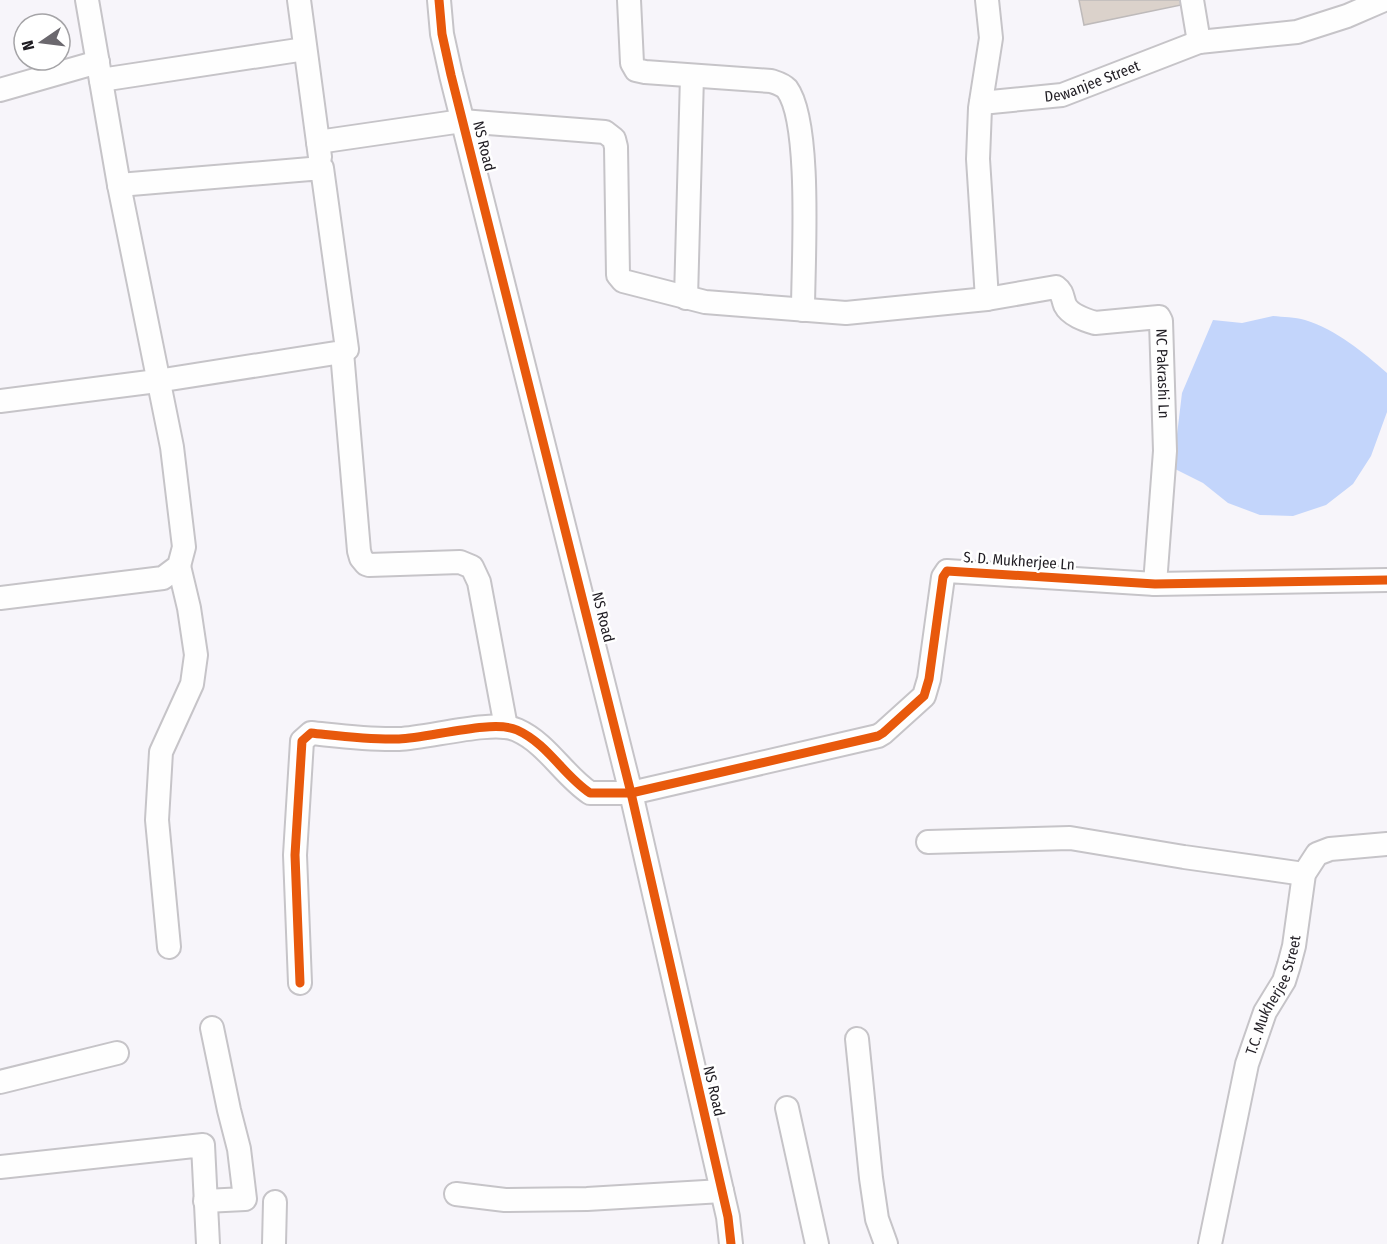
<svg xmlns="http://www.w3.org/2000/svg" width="1387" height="1244" viewBox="0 0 1387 1244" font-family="'Fira Sans Condensed',sans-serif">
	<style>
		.water { fill: #c3d5fb }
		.building { fill: #dbd2cb; stroke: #bebaba; stroke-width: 1.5 }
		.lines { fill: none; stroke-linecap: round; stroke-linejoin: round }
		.minor-casing { stroke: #c6c4c8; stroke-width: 26 }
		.minor { stroke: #fefefe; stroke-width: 22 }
		.cycleway-casing { stroke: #fff; stroke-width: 13 }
		.cycleway { stroke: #e8590c; stroke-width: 9 }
		.labels { text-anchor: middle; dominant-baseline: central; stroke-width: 5; stroke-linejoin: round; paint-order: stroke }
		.street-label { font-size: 15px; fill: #1f1c22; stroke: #fff }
	</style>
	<rect width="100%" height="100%" fill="#f7f5fa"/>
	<!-- water -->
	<path class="water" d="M1273,316C1283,317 1295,317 1305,320C1337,330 1363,352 1387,373V412L1371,456L1353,484L1326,505L1293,516L1260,515L1228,503L1203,483L1173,468L1182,393L1213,320L1242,323Z"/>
	<!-- building -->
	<polygon class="building" points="1079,0 1185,0 1186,4 1084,25"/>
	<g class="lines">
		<defs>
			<g id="minor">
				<polyline points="299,0 320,157"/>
				<polyline points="439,0 442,34 451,75 631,793 728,1217 731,1244"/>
				<path d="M629,0L632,63L636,70L645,72L771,81C777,83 782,84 787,89C812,123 803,263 803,310"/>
				<polyline points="987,0 991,38 980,108 978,159 987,299"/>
				<polyline points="1192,0 1199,42"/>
				<polyline points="101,80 305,49"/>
				<polyline points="0,90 98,62"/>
				<path id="s1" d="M981,103L1062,95L1199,42L1297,32L1347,16L1384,0"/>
				<path id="s2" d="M318,142L462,121L605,132L614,139L616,147L618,275L623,281L705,302L846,313L987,299L1056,287C1063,292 1062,297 1065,305C1070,315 1085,320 1095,323L1159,317L1161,321L1165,451L1155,584"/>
				<polyline points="686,298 692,76"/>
				<polyline points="342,352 359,551 361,558 366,564 369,565 460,562 472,567 479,582 506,727"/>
				<polyline points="0,401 157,381 342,352 347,349 322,168 119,185"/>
				<polyline points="0,598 163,578 179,566 184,547 172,447 119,185 87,0"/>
				<polyline points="928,842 1070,838 1184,857 1304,874"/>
				<polyline points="169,947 157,820 161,752 192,684 196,655 189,608 179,566"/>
				<path d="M300,983L295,855L302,741L311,733C340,736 369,740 399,739C429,738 493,719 517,730C548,744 563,775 590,793H631L878,736L883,733L924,696L929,679L943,577L947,571L1155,584L1387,580"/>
				<polyline points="857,1039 871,1178 877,1219 886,1244"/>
				<polyline points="0,1082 117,1053"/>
				<polyline points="787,1108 817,1244"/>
				<polyline points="0,1167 203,1145 208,1244"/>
				<polyline points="456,1194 505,1200 587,1199 722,1191"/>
				<polyline points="205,1201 245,1199 239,1149 229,1110 212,1028"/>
				<polyline points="274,1244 275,1202"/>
				<path id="s3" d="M1210,1244L1247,1064L1265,1012L1284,981L1289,965L1294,946L1304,874L1317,854L1330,849L1387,844"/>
			</g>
		</defs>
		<!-- minor casing -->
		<use href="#minor" class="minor-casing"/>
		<!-- minor -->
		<use href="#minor" class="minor"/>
		<defs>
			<g id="cycleway">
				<polyline points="439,0 442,34 451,75 631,793 728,1217 731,1244"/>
				<path d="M300,983L295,855L302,741L311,733C340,736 369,740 399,739C429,738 493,719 517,730C548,744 563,775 590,793H631L878,736L883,733L924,696L929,679L943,577L947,571L1155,584L1387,580"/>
			</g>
		</defs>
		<!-- cycleway casing -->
		<use href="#cycleway" class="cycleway-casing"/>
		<!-- cycleway -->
		<use href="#cycleway" class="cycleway"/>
	</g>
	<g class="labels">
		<!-- street labels -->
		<g class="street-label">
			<text stroke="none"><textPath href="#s1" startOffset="114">Dewanjee Street</textPath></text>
			<text transform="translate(484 146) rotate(76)">NS Road</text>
			<text stroke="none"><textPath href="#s2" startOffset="1060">NC Pakrashi Ln</textPath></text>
			<text transform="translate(1019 561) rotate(4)">S. D. Mukherjee Ln</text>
			<text transform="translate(603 617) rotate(76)">NS Road</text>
			<text stroke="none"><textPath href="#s3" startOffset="258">T.C. Mukherjee Street</textPath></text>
			<text transform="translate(714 1091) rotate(77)">NS Road</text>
		</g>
	</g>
	<!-- north arrow -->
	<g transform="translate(42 42) rotate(256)"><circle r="28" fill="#ffffff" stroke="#a5a4a7" stroke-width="1.5"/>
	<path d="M0-4.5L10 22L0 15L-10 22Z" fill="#6b686e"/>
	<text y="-9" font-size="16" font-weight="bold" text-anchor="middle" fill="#1f1c22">N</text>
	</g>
</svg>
